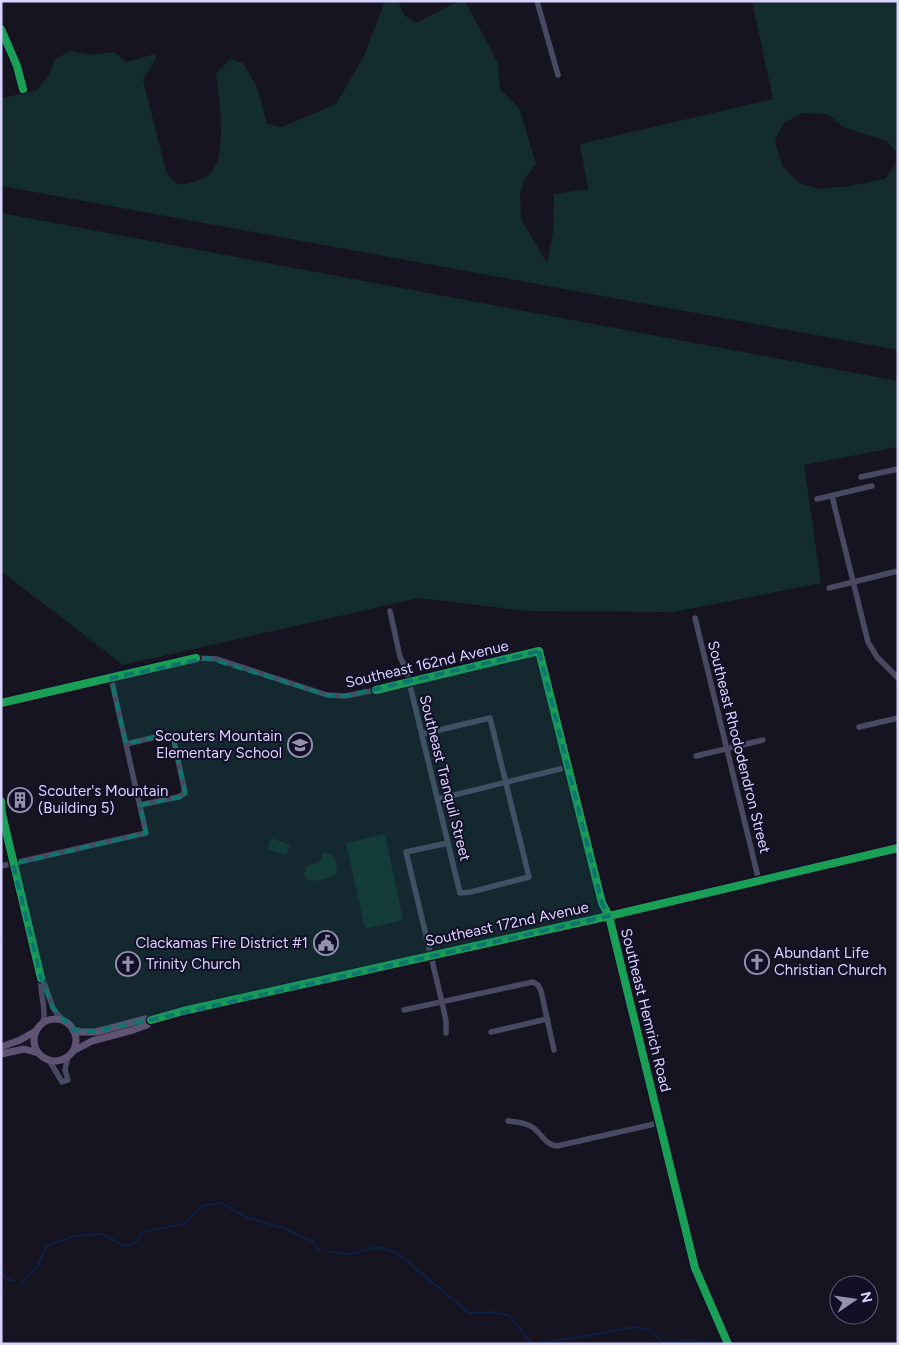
<svg xmlns="http://www.w3.org/2000/svg" width="899" height="1345" viewBox="0 0 899 1345" font-family="Figtree,sans-serif">
	<style>
		.green { fill: #132c2d; fill-rule: evenodd }
		.lines { fill: none; stroke-linecap: round; stroke-linejoin: round }
		.stream { stroke: #0d2144; stroke-width: 2 }
		.minor { stroke: #4a4962; stroke-width: 5.5 }
		.major { stroke: #5e5373; stroke-width: 7 }
		.cycleway-casing { stroke: #130f26; stroke-width: 11 }
		.cycleway { stroke: #1a9f57; stroke-width: 8 }
		.marked { fill: #0f766e; fill-opacity: 0.2; stroke: #0f766e; stroke-width: 4; stroke-dasharray: 10 6; stroke-linejoin: round }
		.labels { text-anchor: middle; dominant-baseline: central; stroke-width: 4; stroke-linejoin: round; paint-order: stroke }
		.street-label { font-size: 15px; fill: #d9d4ff; stroke: #130f26 }
		.poi-label { font-size: 15px; fill: #d9d4ff; stroke: #130f26; text-anchor: start }
	</style>
	<rect width="100%" height="100%" fill="#161421"/>
	<!-- green -->
	<g class="green">
		<path d="M385,1H398L404,15L416,23L459,1H465L498,63L500,89L519,108L536,164L525,178L520,194L521,219L547,263L553,232L554,194L588,189L580,144L773,99L752,1H898V350L1,186V98L36,91L49,75L55,59L71,51L91,55L114,52L126,62L155,54L156,59L143,80L166,171C172,182 178,187 190,183C199,180 207,178 213,170C227,150 219,97 216,74L230,59L243,63L258,89L267,124L282,127L336,104L363,58ZM803,113L827,114L845,128L887,141L896,152L895,165L885,179L850,186L818,189L799,183L782,166L775,140L784,123Z"/>
		<polygon points="1,213 898,381 898,447 804,465 821,583 674,612 527,611 419,598 123,665 1,571"/>
		<polygon points="385,834 403,920 365,929 346,843"/>
		<polygon points="271,838 290,845 286,855 268,849"/>
		<path d="M324,852L335,857L337,870L336,874C330,879 316,882 308,880L304,875L307,866L319,862Z"/>
	</g>
	<g class="lines">
		<!-- stream -->
		<g class="stream">
			<polyline points="330,1252 350,1254 378,1247 397,1253 469,1313 489,1312 509,1315 532,1344"/>
			<polyline points="1,1275 4,1275 7,1279 15,1281"/>
			<polyline points="23,1282 38,1266 46,1246 75,1236 102,1234 125,1246 136,1242 143,1232 184,1224 202,1206 221,1203 248,1218 283,1228 312,1241 320,1251"/>
			<polyline points="535,1344 585,1336 634,1327 650,1330 663,1343 692,1340 713,1344"/>
		</g>
		<!-- minor -->
		<g class="minor">
			<polyline points="537,1 558,75"/>
			<polyline points="1,29 17,66 23,89"/>
			<polyline points="861,477 898,469"/>
			<polyline points="832,496 868,642 877,657 898,678"/>
			<polyline points="817,499 872,486"/>
			<polyline points="829,588 898,571"/>
			<polyline points="390,611 400,657 406,669 460,893 471,892 529,877 490,718 422,734"/>
			<polyline points="695,618 759,881"/>
			<polyline points="1,703 196,658 217,659 327,695 345,696 376,690 539,651 602,903 609,916 618,953 695,1268 728,1344"/>
			<polyline points="859,727 898,718"/>
			<polyline points="126,744 165,735 170,735 174,741 184,788 184,794 178,797 140,805"/>
			<polyline points="696,756 763,740"/>
			<polyline points="438,799 568,767"/>
			<polyline points="1,801 2,814 41,978 45,985 53,1008 62,1020"/>
			<polyline points="1,866 146,833 111,678"/>
			<path d="M41,978C39,994 47,1006 43,1022"/>
			<polyline points="404,1010 533,982 538,985 541,991 554,1050"/>
			<polyline points="491,1032 547,1019"/>
			<polyline points="446,1033 446,1021 442,1002 406,852 448,843"/>
			<polyline points="49,1060 62,1082 68,1080 65,1070 68,1056"/>
			<path d="M508,1121C516,1122 525,1122 532,1127C542,1133 545,1145 557,1146L659,1123"/>
		</g>
		<!-- major -->
		<g class="major">
			<circle cx="55" cy="1040" r="21"/>
			<polyline points="73,1030 81,1032 96,1032 145,1019 151,1020"/>
			<polyline points="1,1047 20,1040 36,1031"/>
			<polyline points="73,1051 92,1041 133,1030 147,1025 151,1020 183,1011 609,916 898,848"/>
			<polyline points="1,1054 24,1049 38,1053"/>
		</g>
		<defs>
			<g id="cycleway">
				<polyline points="1,29 17,66 23,89"/>
				<polyline points="376,690 539,651 602,903 609,916 618,953 695,1268 728,1344"/>
				<polyline points="1,703 196,658"/>
				<polyline points="1,801 2,814 41,978"/>
				<polyline points="151,1020 183,1011 609,916 898,848"/>
			</g>
		</defs>
		<!-- cycleway casing -->
		<use href="#cycleway" class="cycleway-casing"/>
		<!-- cycleway -->
		<use href="#cycleway" class="cycleway"/>
	</g>
	<!-- marked area -->
	<path class="marked" d="M539,651L602,903L609,916L151,1020L91,1032L73,1030L53,1008L41,978L13,864L146,833L140,805L186,796L172,733L126,744L111,678L208,658L327,695L345,696Z"/>
	<!-- icons -->
	<defs>
		<symbol id="school-ring" viewBox="-11 -11 22 22"><circle r="9.5" fill="#130f26" stroke="#9591b1" stroke-width="1.5"/><path d="M0-5L7-2L0 1L-7-2ZM-4 1L0 2.5L4 1V4Q0 6-4 4Z" fill="#9591b1"/></symbol>
		<symbol id="building-ring" viewBox="-11 -11 22 22"><circle r="9.5" fill="#130f26" stroke="#9591b1" stroke-width="1.5"/><path d="M-4-6H4V6H1V3H-1V6H-4ZM-2.5-4.3h1.7v1.8h-1.7ZM.8-4.3h1.7v1.8H.8ZM-2.5-1h1.7V.8h-1.7ZM.8-1h1.7V.8H.8Z" fill="#9591b1"/></symbol>
		<symbol id="civic-ring" viewBox="-11 -11 22 22"><circle r="9.5" fill="#130f26" stroke="#9591b1" stroke-width="1.5"/><path d="M-.6-6.5H3V-4.5H.6V-3L4-1V1h2V6H-6V1h2V-1L-.6-3ZM-1.2 2.5V6h2.4V2.5Z" fill="#9591b1"/></symbol>
		<symbol id="church-ring" viewBox="-11 -11 22 22"><circle r="9.5" fill="#130f26" stroke="#9591b1" stroke-width="1.5"/><path d="M-1.2-6h2.4v3.5h3.3v2.4h-3.3V6h-2.4V-.1h-3.3v-2.4h3.3Z" fill="#9591b1"/></symbol>
	</defs>
	<g fill-rule="evenodd">
		<use href="#school-ring" x="286" y="731" width="28" height="28"/>
		<use href="#building-ring" x="6" y="786" width="28" height="28"/>
		<use href="#civic-ring" x="312" y="929" width="28" height="28"/>
		<use href="#church-ring" x="743" y="948" width="28" height="28"/>
		<use href="#church-ring" x="114" y="950" width="28" height="28"/>
	</g>
	<g class="labels">
		<!-- street labels -->
		<g class="street-label">
			<text transform="translate(427 664) rotate(-13)">Southeast 162nd Avenue</text>
			<text transform="translate(739 747) rotate(76)">Southeast Rhododendron Street</text>
			<text transform="translate(445 778) rotate(76)">Southeast Tranquil Street</text>
			<text transform="translate(507 924) rotate(-12)">Southeast 172nd Avenue</text>
			<text transform="translate(646 1010) rotate(76)">Southeast Hemrich Road</text>
		</g>
		<!-- poi labels -->
		<g class="poi-label">
			<text x="282" y="736" text-anchor="end">Scouters Mountain<tspan x="282" dy="17">Elementary School</tspan></text>
			<text x="38" y="791">Scouter's Mountain<tspan x="38" dy="17">(Building 5)</tspan></text>
			<text x="308" y="943" text-anchor="end">Clackamas Fire District #1</text>
			<text x="774" y="953">Abundant Life<tspan x="774" dy="17">Christian Church</tspan></text>
			<text x="146" y="964">Trinity Church</text>
		</g>
	</g>
	<!-- border -->
	<rect width="899" height="1345" fill="none" stroke="#d9d4ff" stroke-width="5"/>
	<!-- north arrow -->
	<g transform="translate(854 1300) rotate(77)"><circle r="24" fill="#130f26" stroke="#625e7d"/>
	<path d="M0-4L9 19L0 12L-9 19Z" fill="#9591b1"/>
	<text y="-8" font-size="14" font-weight="bold" text-anchor="middle" fill="#d9d4ff">N</text>
	</g>
</svg>
